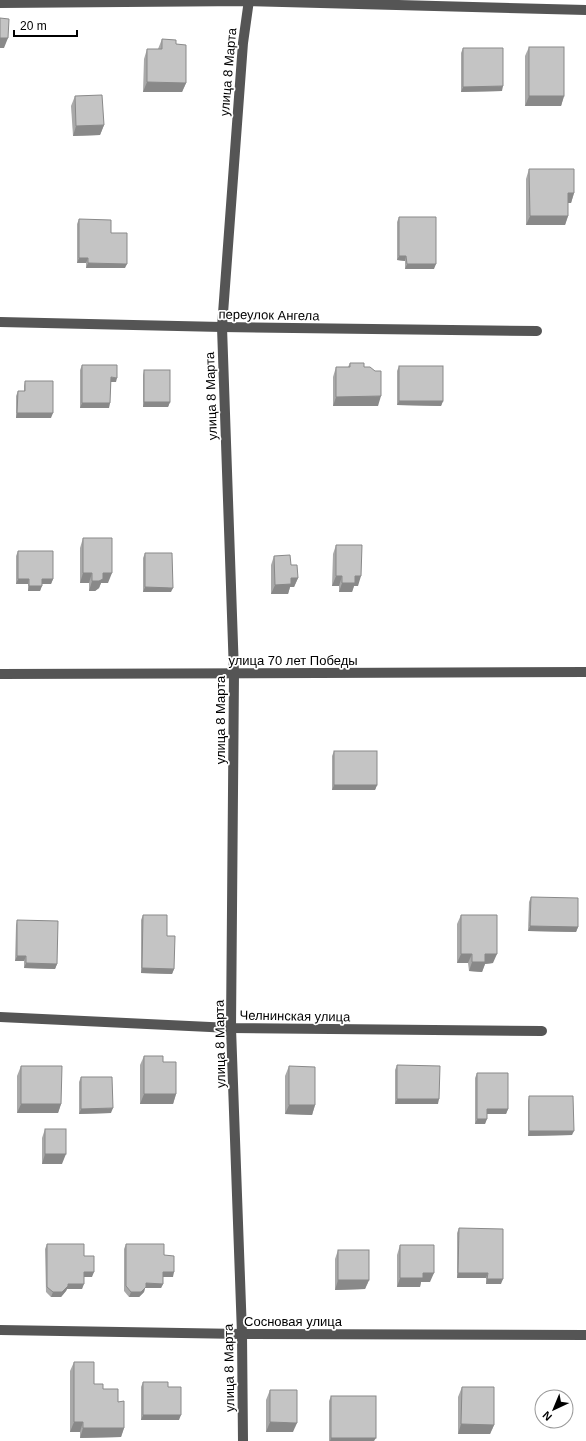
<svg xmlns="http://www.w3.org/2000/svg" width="586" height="1441" viewBox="0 0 586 1441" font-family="Helvetica,sans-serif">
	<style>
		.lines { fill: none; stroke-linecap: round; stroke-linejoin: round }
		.minor { stroke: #555; stroke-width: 10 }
		.wall { fill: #a9a9a9 }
		.shaded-wall { fill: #898989 }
		.building { fill: #c4c4c4; stroke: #898989 }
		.labels { text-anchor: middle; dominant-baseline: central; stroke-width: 3.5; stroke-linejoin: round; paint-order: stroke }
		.street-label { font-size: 13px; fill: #000; stroke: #fff }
	</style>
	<rect width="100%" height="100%" fill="#fff"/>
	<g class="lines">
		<!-- minor -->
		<g class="minor">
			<polyline points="0,3 249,1 586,10"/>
			<polyline points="0,322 222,327 537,331"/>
			<polyline points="0,674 586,672"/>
			<polyline points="0,1017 231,1028 542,1031"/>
			<polyline points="0,1330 242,1334 586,1335"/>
			<polyline points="243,1441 242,1334 231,1028 234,673 222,327 243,43 249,0"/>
		</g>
	</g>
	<!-- wall -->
	<g class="wall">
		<polygon points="162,39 176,44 186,83 182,92 143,92 144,59 147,49 158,49"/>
		<polygon points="529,47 564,96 561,106 525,106 525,56"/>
		<polygon points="463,48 502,91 461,92 461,53"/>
		<polygon points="75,96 104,125 100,135 73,136 71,106"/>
		<polygon points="529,169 574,193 571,203 568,203 568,216 565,225 526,225 526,179"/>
		<polygon points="399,217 434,269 405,269 405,261 397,260 397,222"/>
		<polygon points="79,219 111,233 125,268 86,268 86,263 77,263 77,224"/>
		<polygon points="350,363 364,367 378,406 333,406 333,377 336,367 348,367"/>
		<polygon points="82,365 116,382 111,382 109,408 80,408 80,370"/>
		<polygon points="399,366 443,401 441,406 397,405 397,371"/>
		<polygon points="144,370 170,402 168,407 143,407 143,375"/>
		<polygon points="25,381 51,418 16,418 16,396 18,391 24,391 24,386"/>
		<polygon points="83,538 108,583 101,583 99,588 95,591 89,591 89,583 80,583 80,548"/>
		<polygon points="336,545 358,586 354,586 352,592 339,592 339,586 332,586 333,554"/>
		<polygon points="18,551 53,579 51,584 42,584 40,591 28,591 28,584 16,584 16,556"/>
		<polygon points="145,553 171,592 143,592 143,558"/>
		<polygon points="274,556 291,565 298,578 294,587 290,587 288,594 271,594 271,565"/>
		<polygon points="334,751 377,785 375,790 332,790 332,756"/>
		<polygon points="531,897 578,927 576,932 528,931 529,902"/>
		<polygon points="143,915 174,969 172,974 141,973 141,920"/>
		<polygon points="461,915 493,963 485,964 482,972 469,971 468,963 457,963 457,924"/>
		<polygon points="17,920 57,964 55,969 24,968 24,961 15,961 16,925"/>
		<polygon points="144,1056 176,1094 173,1104 140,1104 140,1065"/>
		<polygon points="397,1065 438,1104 395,1104 395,1070"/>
		<polygon points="21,1066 61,1104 58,1113 17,1113 17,1076"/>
		<polygon points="289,1066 315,1105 312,1115 285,1114 285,1076"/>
		<polygon points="477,1073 508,1109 506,1114 487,1114 485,1124 475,1124 475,1078"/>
		<polygon points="81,1077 111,1113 79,1114 79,1082"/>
		<polygon points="529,1096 572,1135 528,1136 528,1101"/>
		<polygon points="45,1129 62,1164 42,1164 42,1138"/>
		<polygon points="459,1228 501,1284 486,1284 486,1278 457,1278 457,1233"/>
		<polygon points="47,1244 84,1256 92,1277 84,1277 82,1289 67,1289 66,1291 61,1297 51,1297 46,1292 45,1249"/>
		<polygon points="126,1244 164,1255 173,1277 163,1277 163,1284 161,1288 145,1288 144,1292 139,1297 129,1297 124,1291 124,1249"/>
		<polygon points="400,1245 430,1282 421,1282 420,1287 397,1287 397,1255"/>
		<polygon points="338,1250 369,1280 365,1289 335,1290 335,1259"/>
		<polygon points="74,1362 94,1384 103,1389 118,1402 124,1428 121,1437 80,1438 80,1432 70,1432 70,1371"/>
		<polygon points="143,1382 168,1387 179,1420 141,1420 141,1387"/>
		<polygon points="462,1387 494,1425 490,1434 458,1434 458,1397"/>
		<polygon points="270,1390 293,1432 266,1432 266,1400"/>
		<polygon points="331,1396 374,1441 329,1441 329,1401"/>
	</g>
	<!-- shaded-wall -->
	<g class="shaded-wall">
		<polygon points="0,38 8,38 4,48 0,48"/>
		<polygon points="147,82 186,83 182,92 143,92"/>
		<polygon points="503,86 502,91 461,92 463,87"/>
		<polygon points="529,96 564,96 561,106 525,106"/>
		<polygon points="104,125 100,135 73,136 76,126"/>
		<polygon points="568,193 574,193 571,203 565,203"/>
		<polygon points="530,216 568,216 565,225 526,225"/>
		<polygon points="399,256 406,256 405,261 397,260"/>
		<polygon points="79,258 88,258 86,263 77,263"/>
		<polygon points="88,263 127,264 125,268 86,268"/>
		<polygon points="407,264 436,264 434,269 405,269"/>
		<polygon points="111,377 117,378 116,382 109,382"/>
		<polygon points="381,396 378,406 333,406 336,397"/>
		<polygon points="399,401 443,401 441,406 397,405"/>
		<polygon points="144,402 170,402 168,407 143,407"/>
		<polygon points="82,403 110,403 109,408 80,408"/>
		<polygon points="17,413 53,413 51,418 16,418"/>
		<polygon points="83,573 92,573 89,583 80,583"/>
		<polygon points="103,573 112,573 108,583 101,583 99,588 95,591 89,591 92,581"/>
		<polygon points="336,576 342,576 339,586 332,586"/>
		<polygon points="355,576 361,576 358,586 354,586 352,592 339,592 342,583"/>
		<polygon points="291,578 298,578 294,587 290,587 288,594 271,594 275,585"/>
		<polygon points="18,579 29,579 28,584 16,584"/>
		<polygon points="42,579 53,579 51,584 40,584"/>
		<polygon points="29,586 42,586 40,591 28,591"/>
		<polygon points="145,587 173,588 171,592 143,592"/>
		<polygon points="334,785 377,785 375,790 332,790"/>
		<polygon points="530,926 578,927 576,932 528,931"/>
		<polygon points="461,954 472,954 468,963 457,963"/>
		<polygon points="485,954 497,954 493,963 485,964 482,972 469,971 472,962"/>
		<polygon points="17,956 26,956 24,961 15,961"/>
		<polygon points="26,963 57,964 55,969 24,968"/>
		<polygon points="142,968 174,969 172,974 141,973"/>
		<polygon points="144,1094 176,1094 173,1104 140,1104"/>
		<polygon points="397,1099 439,1099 438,1104 395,1104"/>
		<polygon points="21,1104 61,1104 58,1113 17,1113"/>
		<polygon points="289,1105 315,1105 312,1115 285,1114"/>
		<polygon points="113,1108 111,1113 79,1114 81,1109"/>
		<polygon points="487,1109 508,1109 506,1114 485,1114"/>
		<polygon points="477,1119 487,1119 485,1124 475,1124"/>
		<polygon points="529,1131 574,1131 572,1135 528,1136"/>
		<polygon points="45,1154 66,1154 62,1164 42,1164"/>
		<polygon points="84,1272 94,1272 92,1277 82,1277"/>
		<polygon points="163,1272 174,1272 173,1277 162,1277"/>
		<polygon points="423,1273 434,1273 430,1282 421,1282 420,1287 397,1287 400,1278"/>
		<polygon points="458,1273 488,1273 486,1278 457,1278"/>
		<polygon points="487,1279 503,1279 501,1284 486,1284"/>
		<polygon points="338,1280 369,1280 365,1289 335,1290"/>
		<polygon points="146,1283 163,1284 161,1288 145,1288 144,1292 139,1297 129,1297 131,1292"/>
		<polygon points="68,1284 84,1284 82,1289 67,1289 66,1291 61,1297 51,1297 53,1292"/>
		<polygon points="143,1415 181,1415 179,1420 141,1420"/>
		<polygon points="74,1422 83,1422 80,1432 70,1432"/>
		<polygon points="270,1422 297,1423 293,1432 266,1432"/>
		<polygon points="461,1424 494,1425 490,1434 458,1434"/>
		<polygon points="83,1428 124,1428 121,1437 80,1438"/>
		<polygon points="331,1438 376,1438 374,1441 330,1441"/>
	</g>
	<!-- building -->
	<g class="building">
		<polygon points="0,18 9,19 8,38 0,38"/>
		<polygon points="162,39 176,40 176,44 186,45 186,83 147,82 147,49 162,49"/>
		<rect x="529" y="47" width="35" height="49"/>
		<polygon points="463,48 503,48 503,86 463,87"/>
		<polygon points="102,95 104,125 76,126 75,96"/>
		<polygon points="529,169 574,169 574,193 568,193 568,216 530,216"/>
		<polygon points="399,217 436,217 436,264 407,264 406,256 399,256"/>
		<polygon points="79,219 111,220 111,233 127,233 127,264 88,263 88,258 79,258"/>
		<polygon points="350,363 364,363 364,367 370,367 375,371 381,371 381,396 336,397 336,367 350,367"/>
		<polygon points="82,365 117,365 117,378 111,377 110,403 82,403"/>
		<rect x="399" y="366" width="44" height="35"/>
		<rect x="144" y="370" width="26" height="32"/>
		<polygon points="25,381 53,381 53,413 17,413 18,391 25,391"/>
		<polygon points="83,538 112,538 112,573 103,573 103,579 99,581 92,581 92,573 83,573"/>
		<polygon points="336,545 362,545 361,576 355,576 355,583 342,583 342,576 336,576"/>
		<polygon points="18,551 53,551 53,579 42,579 42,586 29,586 29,579 18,579"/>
		<polygon points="145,553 172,553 173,588 145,587"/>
		<polygon points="290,555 291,565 297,565 298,578 291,578 291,584 275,585 274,556"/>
		<rect x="334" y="751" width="43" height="34"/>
		<polygon points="531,897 578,898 578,927 530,926"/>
		<polygon points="143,915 167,915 167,936 175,936 174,969 142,968"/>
		<polygon points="461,915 497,915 497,954 485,954 485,962 472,962 472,954 461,954"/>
		<polygon points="17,920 58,921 57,964 26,963 26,956 17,956"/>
		<polygon points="144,1056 163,1056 163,1062 176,1062 176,1094 144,1094"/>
		<polygon points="397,1065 440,1066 439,1099 397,1099"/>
		<polygon points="21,1066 62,1066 61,1104 21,1104"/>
		<polygon points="289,1066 315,1067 315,1105 289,1105"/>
		<polygon points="477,1073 508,1073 508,1109 487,1109 487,1119 477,1119"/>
		<polygon points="81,1077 112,1077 113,1108 81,1109"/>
		<polygon points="529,1096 573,1096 574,1131 529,1131"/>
		<rect x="45" y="1129" width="21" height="25"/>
		<polygon points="459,1228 503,1229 503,1279 487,1279 488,1273 458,1273"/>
		<polygon points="47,1244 84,1244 84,1256 94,1256 94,1272 84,1272 84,1284 68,1284 68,1286 62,1292 53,1292 47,1287"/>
		<polygon points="126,1244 164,1244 164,1255 174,1256 174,1272 163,1272 163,1284 146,1283 146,1287 141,1292 131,1292 126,1286"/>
		<polygon points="400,1245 434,1245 434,1273 423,1273 423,1278 400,1278"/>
		<rect x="338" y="1250" width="31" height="30"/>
		<polygon points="74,1362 94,1362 94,1384 103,1384 103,1389 118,1389 118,1402 124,1401 124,1428 83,1428 83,1422 74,1422"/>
		<polygon points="143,1382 168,1382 168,1387 181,1387 181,1415 143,1415"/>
		<polygon points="462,1387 494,1387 494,1425 461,1424"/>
		<polygon points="270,1390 297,1390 297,1423 270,1422"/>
		<rect x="331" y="1396" width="45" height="42"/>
	</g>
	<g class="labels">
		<!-- street labels -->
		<g class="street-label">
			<text transform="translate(228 72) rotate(-85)">улица 8 Марта</text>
			<text transform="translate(269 315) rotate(1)">переулок Ангела</text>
			<text transform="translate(211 396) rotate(-92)">улица 8 Марта</text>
			<text x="293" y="660">улица 70 лет Победы</text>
			<text transform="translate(220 720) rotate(-90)">улица 8 Марта</text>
			<text transform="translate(295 1016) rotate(1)">Челнинская улица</text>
			<text transform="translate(220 1044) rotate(-91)">улица 8 Марта</text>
			<text x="293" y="1321">Сосновая улица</text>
			<text transform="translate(229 1368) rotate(-91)">улица 8 Марта</text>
		</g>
	</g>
	<!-- north arrow -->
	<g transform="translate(554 1409) rotate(224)"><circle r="19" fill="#ffffff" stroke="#999999"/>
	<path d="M0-3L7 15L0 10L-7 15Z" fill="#000000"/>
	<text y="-6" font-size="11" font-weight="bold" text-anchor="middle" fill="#000000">N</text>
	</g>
	<!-- scale -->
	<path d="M14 30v6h63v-6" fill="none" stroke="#000000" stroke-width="2"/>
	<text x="20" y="30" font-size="12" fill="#000000" stroke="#ffffff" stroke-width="3" paint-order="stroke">20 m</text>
</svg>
